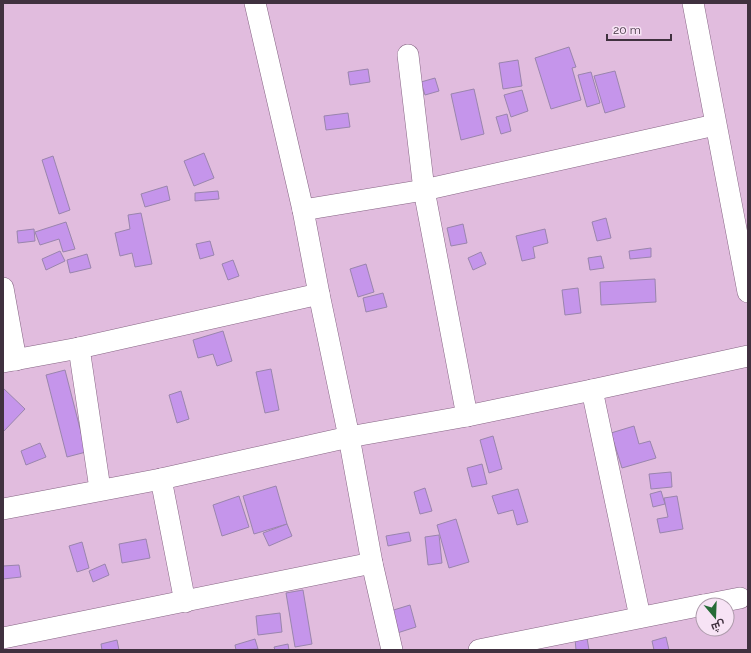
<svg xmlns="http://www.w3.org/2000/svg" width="751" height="653" viewBox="0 0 751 653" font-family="Raleway,Cairo,sans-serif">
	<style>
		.building { fill: #c595eb; stroke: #9a85ad }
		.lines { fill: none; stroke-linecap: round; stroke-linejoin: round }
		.minor-casing { stroke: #866584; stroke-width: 22 }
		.minor { stroke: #fff; stroke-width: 21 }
	</style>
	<rect width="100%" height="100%" fill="#e1bcde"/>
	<!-- building -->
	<g class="building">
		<polygon points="569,47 576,67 572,68 581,100 551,109 535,58"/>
		<polygon points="518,60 522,86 503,89 499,63"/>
		<polygon points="368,69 370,82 350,85 348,72"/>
		<polygon points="615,71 625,107 605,113 594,76"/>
		<polygon points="591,72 600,103 587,107 578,75"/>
		<polygon points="435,78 439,91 425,95 421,82"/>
		<polygon points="474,89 484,134 461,140 451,94"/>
		<polygon points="522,90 528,111 511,117 504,95"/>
		<polygon points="348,113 350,127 326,130 324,116"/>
		<polygon points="507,114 511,131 501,134 496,117"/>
		<polygon points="204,153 214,178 194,186 184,161"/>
		<polygon points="53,156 70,210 59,214 42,160"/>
		<polygon points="167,186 170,200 145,207 141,194"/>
		<polygon points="218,191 219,199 195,201 195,193"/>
		<polygon points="141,213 152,264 135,267 132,253 120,256 115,233 130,229 128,215"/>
		<polygon points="606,218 611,238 597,241 592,222"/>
		<polygon points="66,222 75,249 63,252 59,239 40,245 35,232"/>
		<polygon points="463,224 467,243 451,246 447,228"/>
		<polygon points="34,229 35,241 18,243 17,231"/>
		<polygon points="545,229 548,243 533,247 535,258 522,261 516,236"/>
		<polygon points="210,241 214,255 200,259 196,244"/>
		<polygon points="651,248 651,257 630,259 629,251"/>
		<polygon points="60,251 65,261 46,270 42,259"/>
		<polygon points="481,252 486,264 473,270 468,258"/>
		<polygon points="87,254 91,268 70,273 67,260"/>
		<polygon points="601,256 604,268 590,270 588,258"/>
		<polygon points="233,260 239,276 228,280 222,264"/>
		<polygon points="366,264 374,292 358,297 350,269"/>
		<polygon points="655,279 656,302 601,305 600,282"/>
		<polygon points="578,288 581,313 565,315 562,290"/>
		<polygon points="383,293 387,307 366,312 363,298"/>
		<polygon points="223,331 232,361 217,366 213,354 198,358 193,340"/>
		<polygon points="271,369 279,410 265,413 256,372"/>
		<polygon points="65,370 86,452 67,457 46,375"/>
		<polygon points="3,388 25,409 3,432"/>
		<polygon points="181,391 189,419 177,423 169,395"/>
		<polygon points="634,426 639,444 650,441 656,458 622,468 611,433"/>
		<polygon points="493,436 502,469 489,473 480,440"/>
		<polygon points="40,443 46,457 26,465 21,451"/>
		<polygon points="482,464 487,484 472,487 467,468"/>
		<polygon points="671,472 672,487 651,489 649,474"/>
		<polygon points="276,486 287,524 254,534 243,496"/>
		<polygon points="425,488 432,511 420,514 414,492"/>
		<polygon points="518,489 528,522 517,525 513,510 498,514 492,496"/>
		<polygon points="661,491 665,504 653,507 650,494"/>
		<polygon points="239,496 249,527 222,536 213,505"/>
		<polygon points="677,496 683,529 660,533 657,519 668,517 664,498"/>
		<polygon points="456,519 469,562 449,568 437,525"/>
		<polygon points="287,524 292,536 269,546 263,533"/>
		<polygon points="409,532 411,541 388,546 386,536"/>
		<polygon points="439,535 442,563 428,565 425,537"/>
		<polygon points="146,539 150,558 122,563 119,544"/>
		<polygon points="82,542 89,568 77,572 69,546"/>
		<polygon points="105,564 109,575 93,582 89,571"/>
		<polygon points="19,565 21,577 3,579 3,566"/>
		<polygon points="303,590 312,644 295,647 286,593"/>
		<polygon points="410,605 416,627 394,634 387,612"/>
		<polygon points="280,613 282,632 258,635 256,616"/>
		<polygon points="666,637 669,650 654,650 652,641"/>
		<polygon points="587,638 589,650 576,650 575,639"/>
		<polygon points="255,639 258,649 236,650 235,645"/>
		<polygon points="117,640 119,650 102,650 101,644"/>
		<polygon points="288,644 289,650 275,650 274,647"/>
	</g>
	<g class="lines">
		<defs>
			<g id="minor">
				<polyline points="255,3 303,210 319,294 349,437 372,563 392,650"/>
				<polyline points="693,3 748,292"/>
				<polyline points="408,55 424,190 467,416"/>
				<polyline points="303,210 424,190 715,125"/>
				<polyline points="3,288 16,360"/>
				<polyline points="79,348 100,489"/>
				<polyline points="3,362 79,348 319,294"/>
				<polyline points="592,390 640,617"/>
				<polyline points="161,479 185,602"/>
				<polyline points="3,509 161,479 349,437 467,416 592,390 748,356"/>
				<polyline points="704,605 740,598"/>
				<polyline points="3,638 372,563"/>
				<polyline points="479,650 703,605"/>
			</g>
		</defs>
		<!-- minor casing -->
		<use href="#minor" class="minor-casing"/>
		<!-- minor -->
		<use href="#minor" class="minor"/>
	</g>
	<!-- border -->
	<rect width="751" height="653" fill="none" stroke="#40313f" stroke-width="8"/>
	<!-- north arrow -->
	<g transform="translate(715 617) rotate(161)"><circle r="19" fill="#f7e3f5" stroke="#ae9cac"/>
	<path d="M0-3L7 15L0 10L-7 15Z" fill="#266b37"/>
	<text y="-6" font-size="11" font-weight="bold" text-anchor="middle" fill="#40313f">ش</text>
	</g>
	<!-- scale -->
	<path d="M607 34v6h64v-6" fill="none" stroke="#40313f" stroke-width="2"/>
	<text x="613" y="34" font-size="12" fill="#40313f" stroke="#f7e3f5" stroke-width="3" paint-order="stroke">20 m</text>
</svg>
